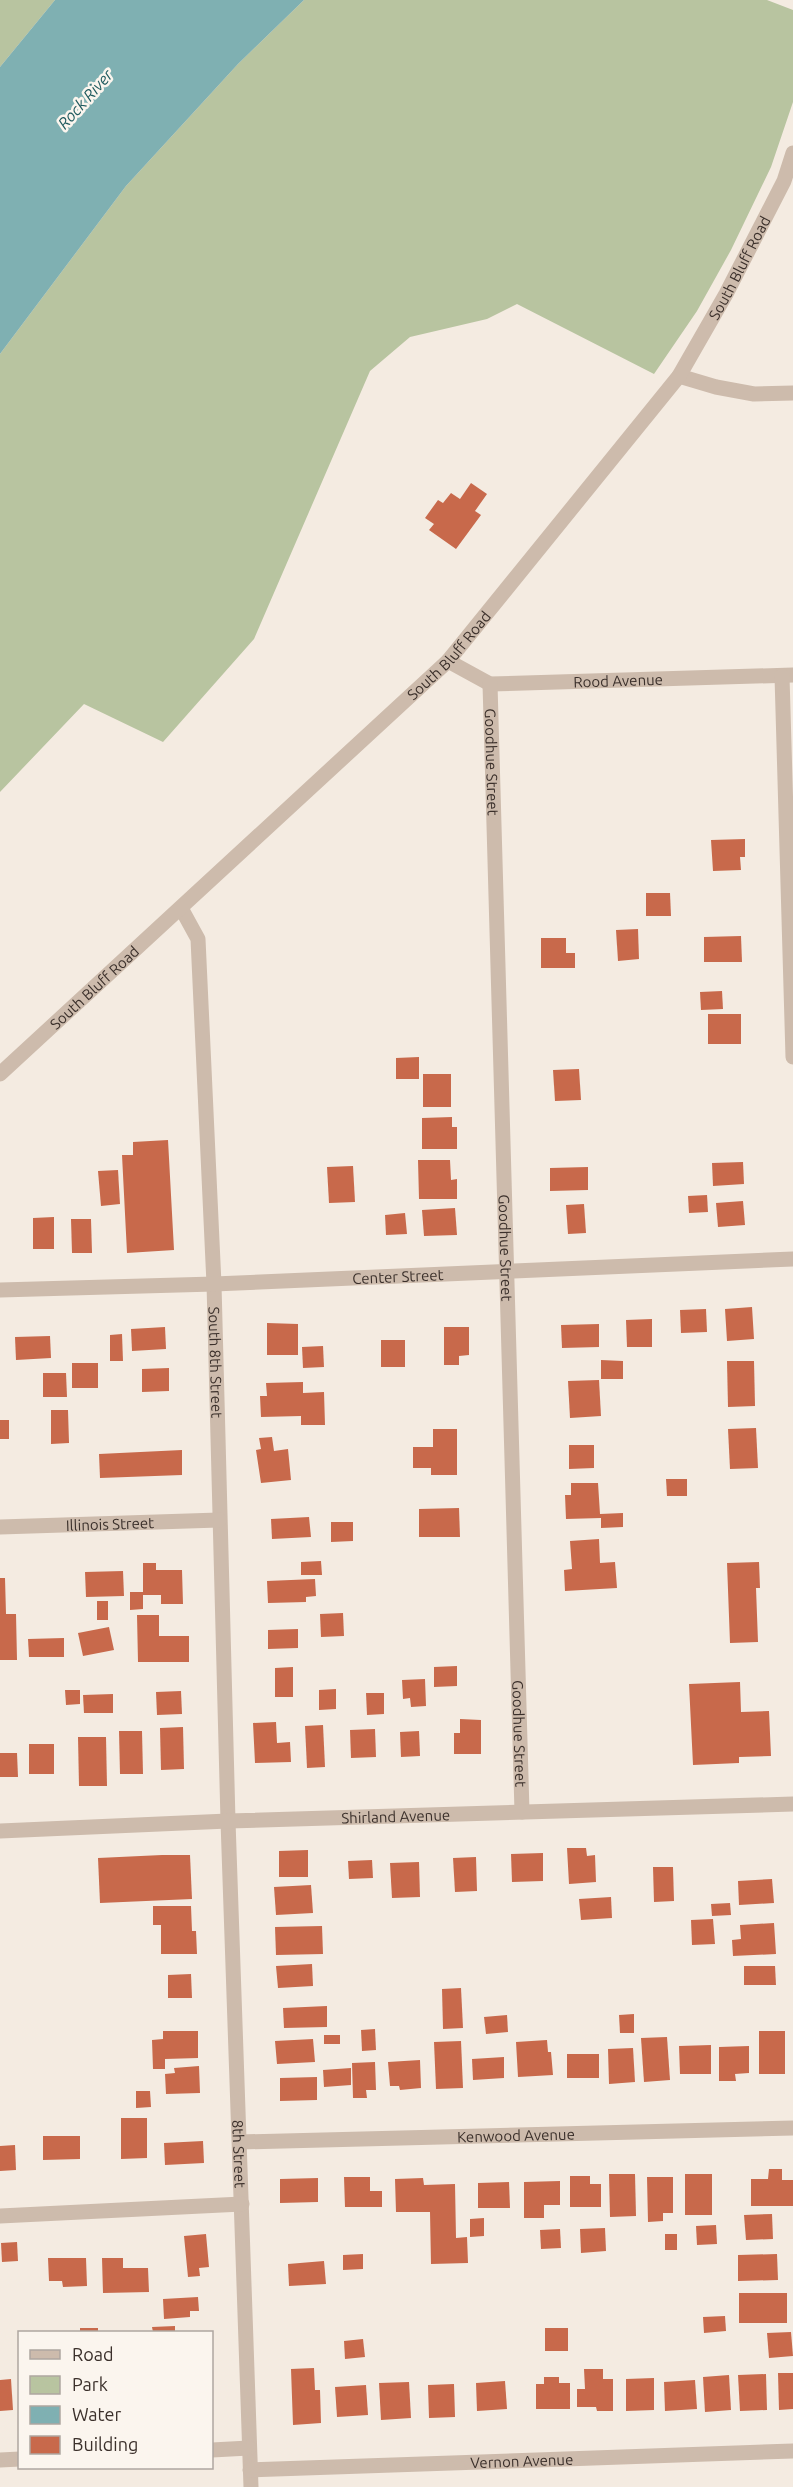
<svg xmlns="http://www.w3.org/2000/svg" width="793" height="2487" viewBox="0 0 793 2487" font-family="Ubuntu,sans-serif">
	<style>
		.green { fill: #b8c4a0 }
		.water { fill: #7fb0b2 }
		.building { fill: #c8694b }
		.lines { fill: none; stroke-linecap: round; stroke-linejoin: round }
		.minor { stroke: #cdbbac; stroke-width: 15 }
		.tertiary { stroke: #cdbbac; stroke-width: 15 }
		.labels { text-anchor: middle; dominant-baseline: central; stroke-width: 5; stroke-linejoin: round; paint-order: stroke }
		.street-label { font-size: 15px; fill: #3b302b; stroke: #fbf5ee }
		.water-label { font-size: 16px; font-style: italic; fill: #1f5a5e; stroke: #fbf5ee }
	</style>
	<rect width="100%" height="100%" fill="#f4ebe1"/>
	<!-- green -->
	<g class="green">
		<polygon points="0,0 55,0 0,67"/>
		<polygon points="304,0 767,0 793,10 793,102 771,167 731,250 697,311 654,374 517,304 487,319 410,337 370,371 254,639 163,742 84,704 0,792 0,354 126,186 238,64"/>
	</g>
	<!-- water -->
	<polygon class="water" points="55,0 304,0 238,64 126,186 0,354 0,67"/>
	<!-- building -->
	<g class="building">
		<polygon points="471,483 487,494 475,511 481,515 456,549 429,530 434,524 425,518 438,500 443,503 451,493 460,499"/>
		<polygon points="745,839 745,857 740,857 741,870 713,871 711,840"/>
		<polygon points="646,893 670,893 671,916 646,916"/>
		<polygon points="638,929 639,959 618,961 616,930"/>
		<polygon points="741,936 742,962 704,962 704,937"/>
		<polygon points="541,938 566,938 566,953 575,953 575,968 541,968"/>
		<polygon points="722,991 723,1009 701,1010 700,992"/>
		<rect x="708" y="1014" width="33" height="30"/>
		<polygon points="419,1057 419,1079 396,1079 396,1058"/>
		<polygon points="579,1069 581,1100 555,1101 553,1070"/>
		<rect x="423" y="1074" width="28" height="33"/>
		<polygon points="452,1117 452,1127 457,1127 457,1149 422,1149 422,1118"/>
		<polygon points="168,1140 174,1250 127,1253 122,1155 133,1155 133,1142"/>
		<polygon points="418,1160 450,1160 451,1180 457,1179 457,1199 419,1199"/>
		<polygon points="743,1162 744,1184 713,1186 712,1163"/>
		<polygon points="353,1166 355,1202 329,1203 327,1167"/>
		<polygon points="588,1167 588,1190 550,1191 550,1168"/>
		<polygon points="118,1170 120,1204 101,1206 98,1171"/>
		<polygon points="707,1195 708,1212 689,1213 688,1196"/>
		<polygon points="743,1201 745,1225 718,1227 716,1203"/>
		<polygon points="584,1204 586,1233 568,1234 566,1205"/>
		<polygon points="455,1208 457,1235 424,1236 422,1210"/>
		<polygon points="405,1213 407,1234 386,1235 385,1215"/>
		<polygon points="54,1217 54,1249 33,1249 33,1218"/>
		<polygon points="71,1219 91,1219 92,1253 72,1253"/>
		<polygon points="752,1307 754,1339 727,1341 725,1309"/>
		<polygon points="706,1309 707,1332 681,1333 680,1310"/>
		<polygon points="652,1319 652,1347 627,1347 626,1320"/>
		<polygon points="267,1323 298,1324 298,1355 267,1355"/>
		<polygon points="599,1324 599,1347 562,1348 561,1325"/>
		<polygon points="165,1327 166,1349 132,1351 131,1329"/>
		<polygon points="444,1327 469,1327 469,1355 459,1356 459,1365 444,1365"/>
		<polygon points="122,1334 123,1361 110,1361 110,1335"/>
		<polygon points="50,1336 51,1358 16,1360 15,1337"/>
		<rect x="381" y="1340" width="24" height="27"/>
		<polygon points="323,1346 324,1367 303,1368 302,1347"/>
		<polygon points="601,1360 623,1361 623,1379 601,1379"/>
		<polygon points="727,1361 754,1361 755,1406 728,1407"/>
		<rect x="72" y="1363" width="26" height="25"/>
		<polygon points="169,1368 169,1391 142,1392 142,1369"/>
		<polygon points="43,1373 66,1373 67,1397 43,1397"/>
		<polygon points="599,1380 601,1416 570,1418 568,1381"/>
		<polygon points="303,1382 303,1393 324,1392 325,1425 301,1425 301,1416 261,1417 260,1396 267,1396 266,1383"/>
		<polygon points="51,1410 68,1410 69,1443 51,1444"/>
		<rect x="0" y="1420" width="9" height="19"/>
		<polygon points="756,1428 758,1468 730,1469 728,1429"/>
		<polygon points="433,1429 457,1429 457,1475 431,1475 431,1468 413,1468 413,1447 433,1447"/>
		<polygon points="272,1437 274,1451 288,1449 291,1480 261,1483 256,1450 261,1449 259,1438"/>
		<polygon points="569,1445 594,1445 594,1468 569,1469"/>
		<polygon points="182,1450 182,1475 100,1478 99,1454"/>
		<polygon points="666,1479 687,1479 687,1496 667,1496"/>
		<polygon points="571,1483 598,1483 600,1514 623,1513 623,1527 601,1528 601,1518 566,1519 565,1495 571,1495"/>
		<polygon points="459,1508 460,1537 419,1537 419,1509"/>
		<polygon points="309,1517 311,1537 272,1539 271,1519"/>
		<polygon points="331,1522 353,1522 353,1541 331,1542"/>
		<polygon points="599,1539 600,1563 615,1562 617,1588 565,1591 564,1570 572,1569 570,1541"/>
		<polygon points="321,1561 322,1575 301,1575 301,1562"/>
		<polygon points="759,1562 760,1588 756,1588 758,1642 730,1643 727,1563"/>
		<polygon points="143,1563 156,1563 156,1570 182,1570 183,1604 161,1604 161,1595 143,1595 143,1609 130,1610 130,1592 143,1592"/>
		<polygon points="123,1571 124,1596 86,1597 85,1572"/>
		<polygon points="0,1578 5,1578 6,1614 16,1614 17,1660 0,1660"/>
		<polygon points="315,1579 316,1596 306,1597 306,1602 268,1603 267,1581"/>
		<rect x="97" y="1601" width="11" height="19"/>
		<polygon points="343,1613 344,1636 321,1637 320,1614"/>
		<polygon points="137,1615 159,1615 159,1636 189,1636 189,1662 138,1662"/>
		<polygon points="109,1627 114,1650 83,1656 78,1633"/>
		<polygon points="298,1629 298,1648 268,1649 268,1630"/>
		<polygon points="64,1638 64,1657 29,1657 28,1639"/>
		<polygon points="457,1666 457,1686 434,1687 434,1667"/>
		<polygon points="293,1667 293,1697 275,1697 275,1668"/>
		<polygon points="425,1679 426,1706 411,1707 410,1698 403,1699 402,1680"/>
		<polygon points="740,1682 741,1712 769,1711 771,1756 739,1757 739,1763 693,1765 689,1684"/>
		<polygon points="336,1689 336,1709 319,1710 319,1690"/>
		<polygon points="65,1690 80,1690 80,1704 66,1705"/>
		<polygon points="181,1691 182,1714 157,1715 156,1692"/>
		<polygon points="366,1693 384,1693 384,1714 367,1715"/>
		<polygon points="113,1694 113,1713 84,1713 83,1695"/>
		<polygon points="460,1719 481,1720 481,1754 454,1754 454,1733 460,1733"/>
		<polygon points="276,1722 277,1743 290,1742 291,1762 255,1763 253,1723"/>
		<polygon points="323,1725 325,1767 307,1768 305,1726"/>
		<polygon points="183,1727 184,1769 161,1770 160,1728"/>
		<polygon points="375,1729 376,1757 351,1758 350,1730"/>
		<polygon points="119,1731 142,1731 143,1774 120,1774"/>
		<polygon points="419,1731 420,1756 401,1757 400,1732"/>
		<polygon points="78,1737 106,1737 107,1786 79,1786"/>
		<rect x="29" y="1744" width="25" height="30"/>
		<polygon points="0,1753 17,1753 18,1777 0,1777"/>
		<polygon points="567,1848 586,1848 587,1856 595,1855 596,1882 569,1884"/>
		<polygon points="308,1850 308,1877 279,1877 279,1851"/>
		<polygon points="543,1853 543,1881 512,1882 511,1854"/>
		<polygon points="162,1855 190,1855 192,1899 100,1903 98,1858"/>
		<polygon points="476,1857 477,1891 455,1892 453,1858"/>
		<polygon points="372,1860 373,1878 349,1879 348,1861"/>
		<polygon points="419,1862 420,1897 392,1898 390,1863"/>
		<polygon points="653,1867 673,1867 674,1901 654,1902"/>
		<polygon points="772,1879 774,1903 739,1905 738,1881"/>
		<polygon points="311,1885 313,1913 276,1915 274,1887"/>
		<polygon points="611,1897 612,1918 581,1920 579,1899"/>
		<polygon points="730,1903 731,1915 712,1916 711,1904"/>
		<polygon points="153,1906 191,1906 192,1931 196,1931 197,1954 161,1954 161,1925 153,1925"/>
		<polygon points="713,1919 715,1944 692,1945 691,1920"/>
		<polygon points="774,1923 776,1954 733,1956 732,1940 741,1939 740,1925"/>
		<polygon points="322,1926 323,1954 276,1955 275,1927"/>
		<polygon points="312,1964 313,1986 278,1988 276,1966"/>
		<polygon points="744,1966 775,1966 776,1985 744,1985"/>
		<polygon points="191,1974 192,1998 168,1998 168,1975"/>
		<polygon points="461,1988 463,2028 443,2029 442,1989"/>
		<polygon points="327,2006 327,2027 284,2028 283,2008"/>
		<polygon points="634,2014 634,2033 620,2033 619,2015"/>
		<polygon points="507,2015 508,2032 486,2034 484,2017"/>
		<polygon points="375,2029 376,2050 362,2051 361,2030"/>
		<polygon points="163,2031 198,2031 198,2058 165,2059 165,2069 153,2069 152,2040 163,2039"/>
		<rect x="759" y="2031" width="26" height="43"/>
		<rect x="324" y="2035" width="16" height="9"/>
		<polygon points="667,2037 670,2080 644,2082 641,2038"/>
		<polygon points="313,2039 315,2062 277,2064 275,2041"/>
		<polygon points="547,2040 548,2052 551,2052 553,2075 518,2077 516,2042"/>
		<polygon points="461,2041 463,2088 436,2089 434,2042"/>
		<polygon points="711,2045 711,2074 680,2074 679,2046"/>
		<polygon points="749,2046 749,2073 735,2074 736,2081 719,2081 719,2047"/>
		<polygon points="633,2048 635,2082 609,2084 608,2049"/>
		<rect x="567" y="2054" width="32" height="24"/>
		<polygon points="504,2057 504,2078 473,2080 472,2059"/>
		<polygon points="420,2060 421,2088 400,2090 399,2086 390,2086 388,2062"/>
		<polygon points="375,2062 376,2090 366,2090 367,2098 353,2098 352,2063"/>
		<polygon points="199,2066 200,2093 166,2094 165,2074 175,2073 174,2068"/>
		<polygon points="351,2068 351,2085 324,2087 323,2070"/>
		<polygon points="317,2077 317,2100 280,2101 280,2078"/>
		<polygon points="136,2091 150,2091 151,2107 136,2108"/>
		<polygon points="121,2118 147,2118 147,2158 121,2159"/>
		<polygon points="43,2136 80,2136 80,2159 43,2160"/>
		<polygon points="203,2141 204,2163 165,2165 164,2143"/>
		<polygon points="15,2145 16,2170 0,2171 0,2146"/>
		<polygon points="769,2169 782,2169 782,2180 793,2180 793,2206 751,2206 751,2179 768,2179"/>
		<polygon points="609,2174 635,2174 636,2216 610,2217"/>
		<rect x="685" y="2174" width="27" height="41"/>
		<polygon points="570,2176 590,2176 590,2184 601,2184 601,2207 570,2207"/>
		<polygon points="344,2177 370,2177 370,2191 382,2191 382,2207 345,2207"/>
		<polygon points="647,2177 673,2177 673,2213 663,2213 663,2221 648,2222"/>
		<polygon points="318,2178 318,2202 280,2203 280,2179"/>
		<polygon points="423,2178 424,2185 455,2184 456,2238 467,2237 468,2263 431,2264 430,2212 396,2212 395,2179"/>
		<polygon points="560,2181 560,2205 544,2205 544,2218 524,2218 524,2182"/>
		<polygon points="509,2182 510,2208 478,2208 478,2183"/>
		<polygon points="772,2214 773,2239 746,2240 744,2215"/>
		<polygon points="484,2218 484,2236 470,2237 470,2219"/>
		<polygon points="716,2225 717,2244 697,2245 696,2226"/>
		<polygon points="605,2228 606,2251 581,2253 580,2229"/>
		<polygon points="560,2229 561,2248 541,2249 540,2230"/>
		<polygon points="206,2234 209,2267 199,2268 200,2276 188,2277 184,2236"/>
		<rect x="665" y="2234" width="12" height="16"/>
		<polygon points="17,2242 18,2261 2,2262 1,2243"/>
		<polygon points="363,2254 363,2269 343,2270 343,2255"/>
		<polygon points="777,2254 778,2280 738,2281 738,2255"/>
		<polygon points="48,2258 86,2258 87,2286 63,2287 62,2281 49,2281"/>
		<polygon points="102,2258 123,2258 123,2268 148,2268 149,2292 103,2293"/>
		<polygon points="324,2261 326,2284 289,2286 288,2264"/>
		<rect x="739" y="2293" width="48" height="30"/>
		<polygon points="198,2297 199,2311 190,2311 190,2317 164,2319 163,2299"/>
		<polygon points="725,2316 726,2331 704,2333 703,2317"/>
		<polygon points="175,2326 175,2332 153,2332 152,2327"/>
		<rect x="80" y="2328" width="18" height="4"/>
		<rect x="545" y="2328" width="23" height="23"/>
		<polygon points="791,2332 793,2356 769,2358 767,2333"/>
		<polygon points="363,2339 365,2357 345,2359 344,2341"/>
		<polygon points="314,2368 315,2390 320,2390 321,2423 293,2425 291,2369"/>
		<polygon points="584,2369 603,2369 603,2379 613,2379 613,2411 597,2411 596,2407 577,2407 577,2389 585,2389"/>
		<polygon points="778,2373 793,2373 793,2409 779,2410"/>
		<polygon points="766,2374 767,2410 740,2411 738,2375"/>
		<polygon points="729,2375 731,2410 705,2412 703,2377"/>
		<polygon points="544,2377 559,2377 559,2383 570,2383 570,2409 536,2409 536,2384 544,2384"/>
		<polygon points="654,2378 654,2410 626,2411 626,2379"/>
		<polygon points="11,2379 13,2410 0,2411 0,2380"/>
		<polygon points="695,2380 697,2409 665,2411 664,2382"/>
		<polygon points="505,2381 507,2409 477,2411 476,2383"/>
		<polygon points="409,2382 411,2418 381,2420 379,2383"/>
		<polygon points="454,2384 455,2417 429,2418 428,2385"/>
		<polygon points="366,2385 368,2415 337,2417 335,2387"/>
	</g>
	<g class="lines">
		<!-- minor -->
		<g class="minor">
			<polyline points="679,376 716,387 754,394 793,393"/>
			<path id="s1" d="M448,661L490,684L793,675"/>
			<polyline points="782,676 793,1057"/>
			<path id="s2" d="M490,684L522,1812"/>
			<path id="s3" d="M181,908L198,939L214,1284L228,1821L251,2487"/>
			<path id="s4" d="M0,1290L214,1284L793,1259"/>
			<path id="s5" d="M0,1527L219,1520"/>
			<path id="s6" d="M240,2142L793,2128"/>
			<polyline points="0,2216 242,2204"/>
			<polyline points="212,2450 249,2448"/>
			<polyline points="0,2460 20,2459"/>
			<path id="s7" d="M250,2470L793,2451"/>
		</g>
		<!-- tertiary -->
		<g class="tertiary">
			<path id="s8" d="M0,1074L448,661L679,376L726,294L784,181L793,153"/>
			<path id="s9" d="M0,1831L228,1821L793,1804"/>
		</g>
	</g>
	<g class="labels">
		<!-- street labels -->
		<g class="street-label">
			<text stroke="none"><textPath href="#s8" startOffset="1100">South Bluff Road</textPath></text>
			<text stroke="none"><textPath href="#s8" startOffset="614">South Bluff Road</textPath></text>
			<text stroke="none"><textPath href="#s1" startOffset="176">Rood Avenue</textPath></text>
			<text stroke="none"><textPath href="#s2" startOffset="78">Goodhue Street</textPath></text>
			<text stroke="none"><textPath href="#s8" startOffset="128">South Bluff Road</textPath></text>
			<text stroke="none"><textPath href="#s2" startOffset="564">Goodhue Street</textPath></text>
			<text stroke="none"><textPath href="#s4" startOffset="398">Center Street</textPath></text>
			<text stroke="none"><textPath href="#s3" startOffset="459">South 8th Street</textPath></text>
			<text stroke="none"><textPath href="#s5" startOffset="110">Illinois Street</textPath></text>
			<text stroke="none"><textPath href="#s2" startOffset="1050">Goodhue Street</textPath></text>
			<text stroke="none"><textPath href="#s9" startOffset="396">Shirland Avenue</textPath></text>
			<text stroke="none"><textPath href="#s6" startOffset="276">Kenwood Avenue</textPath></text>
			<text stroke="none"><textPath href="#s3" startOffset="1251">8th Street</textPath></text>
			<text stroke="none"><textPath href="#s7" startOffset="272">Vernon Avenue</textPath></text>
		</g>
		<!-- water labels -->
		<g class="water-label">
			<text transform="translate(85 99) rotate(-48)">Rock River</text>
		</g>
	</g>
	<!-- legend -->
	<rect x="18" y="2331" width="195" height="138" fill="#fbf5ee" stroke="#aea6a0" stroke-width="1.5"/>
	<rect x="30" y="2350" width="30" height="9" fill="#cdbbac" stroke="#aea6a0" stroke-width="1.5"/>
	<text x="72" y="2361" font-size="18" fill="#3b302b">Road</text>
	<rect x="30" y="2376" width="30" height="18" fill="#b8c4a0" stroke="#aea6a0" stroke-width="1.5"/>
	<text x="72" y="2391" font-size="18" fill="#3b302b">Park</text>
	<rect x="30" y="2406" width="30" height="18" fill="#7fb0b2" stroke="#aea6a0" stroke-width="1.5"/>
	<text x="72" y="2421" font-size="18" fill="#3b302b">Water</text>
	<rect x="30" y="2436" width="30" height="18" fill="#c8694b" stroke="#aea6a0" stroke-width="1.5"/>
	<text x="72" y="2451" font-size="18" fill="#3b302b">Building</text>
</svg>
